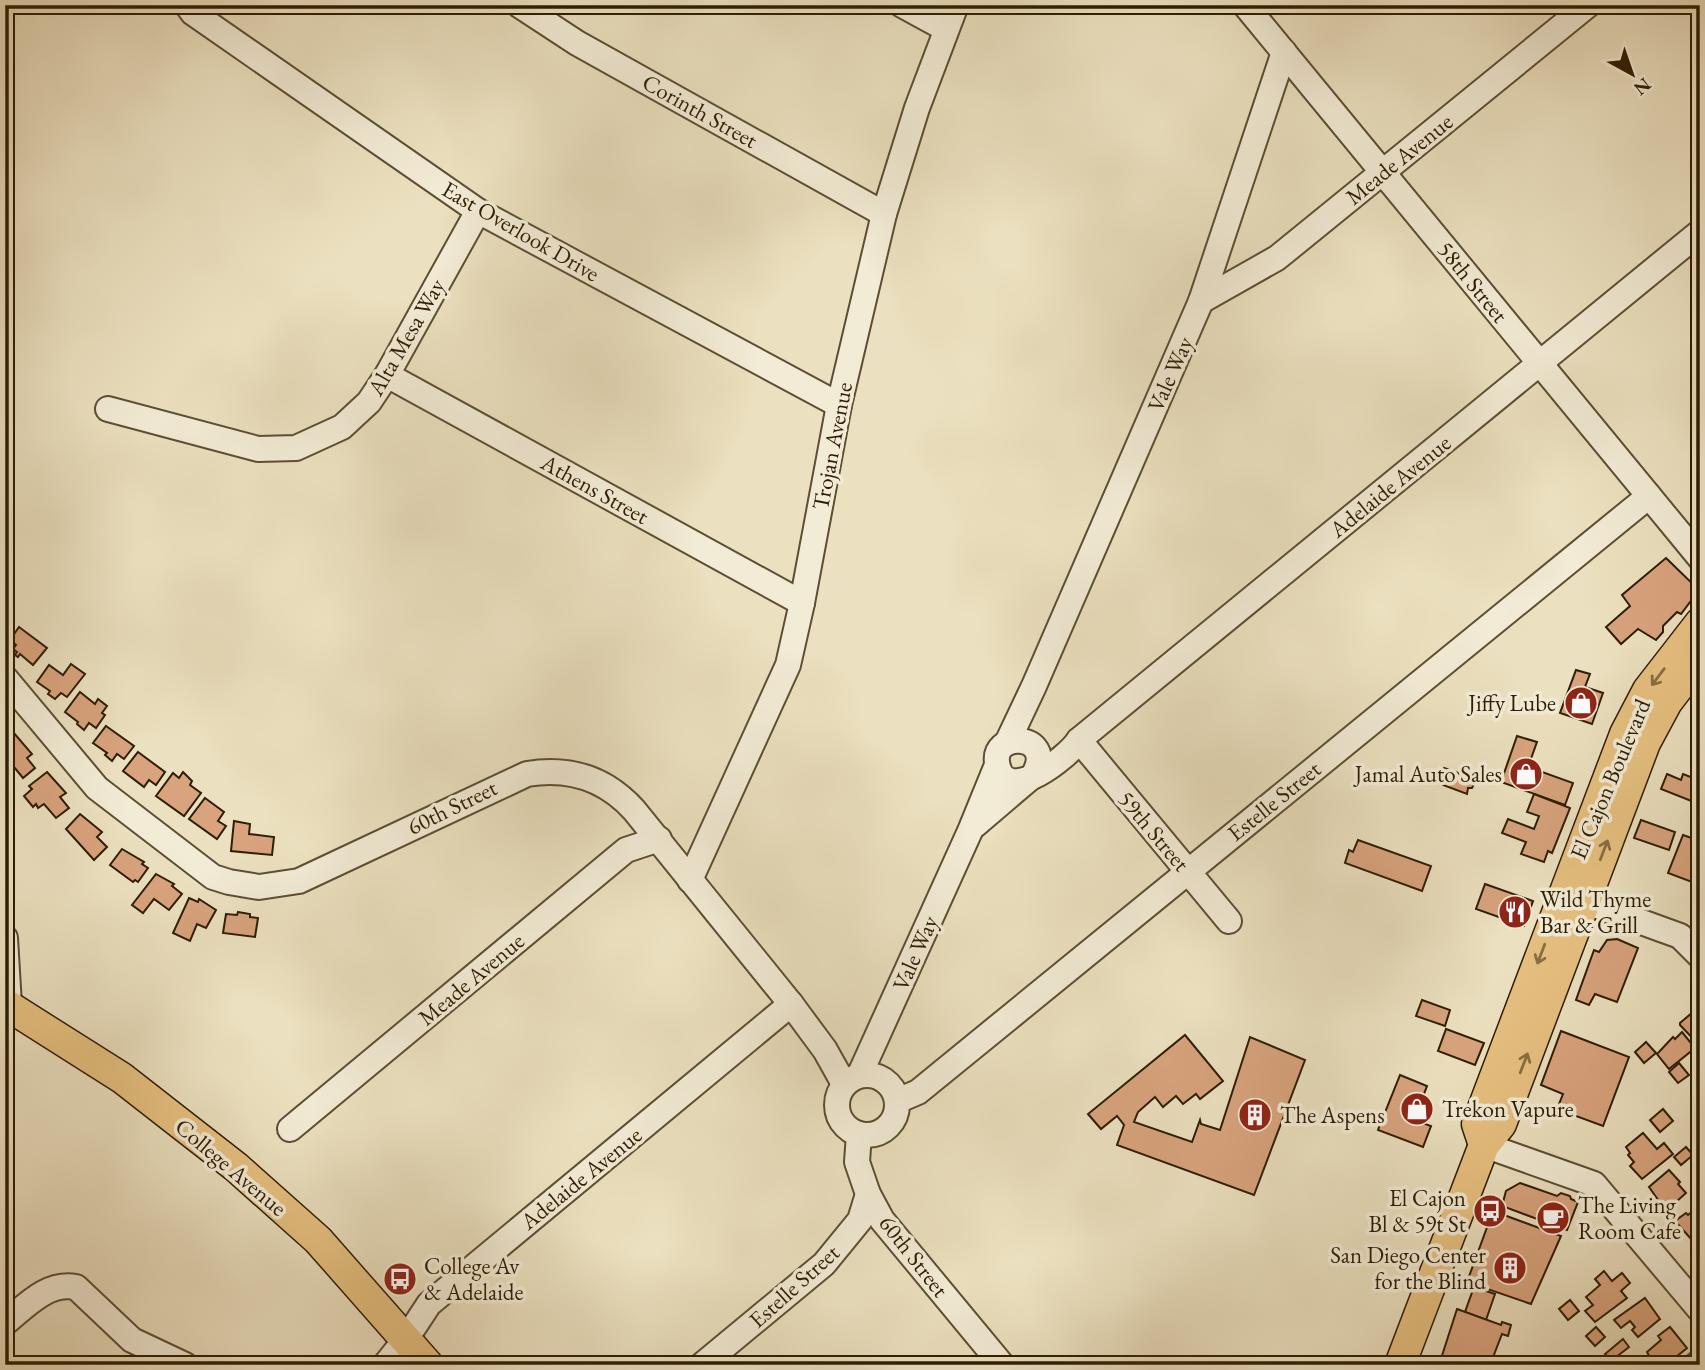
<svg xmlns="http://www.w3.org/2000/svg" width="1705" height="1370" viewBox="0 0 1705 1370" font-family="'EB Garamond',serif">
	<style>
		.building { fill: #d8a37d; stroke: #2e1d04; stroke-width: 2 }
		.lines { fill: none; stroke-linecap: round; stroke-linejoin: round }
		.minor-casing { stroke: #5d4e33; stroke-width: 28 }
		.major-casing { stroke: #2e1d04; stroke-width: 33 }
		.minor { stroke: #f2ebd5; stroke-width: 24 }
		.major { stroke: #e6c080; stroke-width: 30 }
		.oneway { stroke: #8a6e42 }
		.labels { text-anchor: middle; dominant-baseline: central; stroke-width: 7; stroke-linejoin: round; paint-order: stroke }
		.street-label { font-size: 23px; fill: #2e1d04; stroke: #f2ebd5 }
		.poi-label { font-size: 23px; fill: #2e1d04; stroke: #f2ebd5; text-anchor: start }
	</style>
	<rect width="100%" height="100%" fill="#ebe0bf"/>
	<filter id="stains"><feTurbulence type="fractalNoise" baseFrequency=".00286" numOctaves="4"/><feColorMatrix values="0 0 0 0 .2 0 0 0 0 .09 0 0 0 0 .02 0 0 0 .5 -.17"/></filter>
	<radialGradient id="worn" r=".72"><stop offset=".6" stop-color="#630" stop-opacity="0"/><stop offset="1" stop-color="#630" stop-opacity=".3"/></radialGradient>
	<!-- building -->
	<g class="building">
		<polygon points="1666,558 1699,590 1681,614 1677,612 1663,626 1663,632 1656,640 1638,629 1621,644 1606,627 1630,606 1622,595"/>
		<polygon points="19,627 47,648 33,665 20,654 18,657 15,655 17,652 13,649 16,645 10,640"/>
		<polygon points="71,664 85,674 67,697 61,693 55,699 48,694 50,691 37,682 49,665 63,675"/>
		<polygon points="1576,670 1590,674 1585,687 1603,693 1592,724 1560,713"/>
		<polygon points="80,692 95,704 98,699 107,706 102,713 105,715 96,728 89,723 84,730 77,724 78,722 65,712"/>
		<polygon points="106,726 134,746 124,759 117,754 112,761 105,755 107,753 93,743"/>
		<polygon points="13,732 32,754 27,758 35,768 23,778 5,756 5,739"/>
		<polygon points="1517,736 1537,742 1528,767 1573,783 1565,805 1501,782"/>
		<polygon points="138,752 165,772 156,785 149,780 144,787 123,771"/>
		<polygon points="1444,768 1476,779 1472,788 1468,788 1467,794 1443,785 1445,780 1440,777"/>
		<polygon points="47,772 66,793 60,797 69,808 56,818 44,804 38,808 36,804 33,807 24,796 32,789 29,786"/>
		<polygon points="183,772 192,781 190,785 201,793 184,816 156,796 173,773 179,778"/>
		<polygon points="1667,774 1681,780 1683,774 1696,779 1695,782 1698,783 1697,786 1700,787 1699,804 1661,789"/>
		<polygon points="1534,794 1570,808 1552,853 1548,851 1544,862 1521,854 1526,842 1502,833 1508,819 1534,829 1539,816 1527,812"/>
		<polygon points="205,798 224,812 218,821 226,826 217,839 189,819"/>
		<polygon points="80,814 102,832 97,837 107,847 94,860 66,829"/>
		<polygon points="1641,820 1675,832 1669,850 1634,838"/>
		<polygon points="234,821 250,824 249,834 274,837 272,855 231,851"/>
		<polygon points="1683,835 1700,841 1700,860 1692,882 1668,873"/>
		<polygon points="1358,840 1431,866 1422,891 1345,863 1349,850 1353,852"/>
		<polygon points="122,849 144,862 142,864 148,868 138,882 135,880 133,882 110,865"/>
		<polygon points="156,874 174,884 172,886 182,894 169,910 154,899 143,913 132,905"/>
		<polygon points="1485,884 1533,901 1524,926 1476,909"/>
		<polygon points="189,898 198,902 199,899 216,910 206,928 197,924 190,941 173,933"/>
		<polygon points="238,912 250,914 250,917 258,918 255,937 223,933 226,914 237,915"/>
		<polygon points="1617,939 1638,948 1617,1002 1595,994 1589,1005 1576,1000 1594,950 1599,952 1607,940"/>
		<polygon points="1422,1000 1450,1010 1445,1026 1416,1016"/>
		<polygon points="1693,1012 1700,1015 1698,1044 1680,1025 1680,1023"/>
		<polygon points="1446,1029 1484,1043 1475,1065 1438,1051"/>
		<polygon points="1561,1031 1629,1057 1603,1126 1557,1109 1563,1094 1541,1085"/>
		<polygon points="1682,1032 1695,1048 1669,1069 1657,1054 1673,1037 1675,1039"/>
		<polygon points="1185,1035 1223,1081 1200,1099 1196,1094 1183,1104 1176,1096 1163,1107 1155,1097 1138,1112 1134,1122 1192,1142 1200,1120 1201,1124 1220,1130 1250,1037 1305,1060 1254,1195 1117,1145 1124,1125 1117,1116 1101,1129 1088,1114"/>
		<polygon points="1646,1042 1656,1053 1644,1063 1635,1052"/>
		<polygon points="1679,1063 1689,1075 1678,1083 1669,1072"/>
		<polygon points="1400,1075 1427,1086 1414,1120 1431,1126 1423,1147 1378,1130"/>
		<polygon points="1663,1109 1673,1121 1660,1132 1650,1120"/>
		<polygon points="1643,1133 1657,1149 1664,1143 1673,1154 1642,1179 1630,1166 1634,1162 1628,1155 1630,1153 1626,1147"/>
		<polygon points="1686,1147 1693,1155 1681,1165 1674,1157"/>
		<polygon points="1669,1170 1680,1182 1678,1184 1686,1193 1666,1211 1649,1187"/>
		<polygon points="1520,1183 1557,1196 1561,1193 1570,1196 1571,1199 1578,1202 1567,1230 1502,1206 1506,1191"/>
		<polygon points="1700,1200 1700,1233 1692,1240 1675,1221 1686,1213 1688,1215 1694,1210 1692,1207"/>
		<polygon points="1493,1211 1561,1236 1531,1304 1467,1282"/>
		<polygon points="1604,1271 1612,1281 1622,1273 1630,1283 1621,1291 1627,1298 1595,1322 1585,1311 1593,1305 1586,1297 1600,1285 1595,1279"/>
		<polygon points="1474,1287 1495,1294 1486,1320 1465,1312"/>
		<polygon points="1645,1298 1660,1319 1638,1337 1632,1330 1635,1327 1630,1321 1621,1328 1614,1320"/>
		<polygon points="1570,1300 1579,1311 1568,1320 1559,1309"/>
		<polygon points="1457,1309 1501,1325 1502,1322 1511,1325 1508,1336 1502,1334 1490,1365 1439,1365"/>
		<polygon points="1596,1327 1605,1337 1595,1346 1586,1336"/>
		<polygon points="1670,1327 1687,1348 1666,1365 1654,1365 1647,1352 1661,1340 1658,1336"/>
		<polygon points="1623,1339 1629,1347 1611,1361 1605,1354"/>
	</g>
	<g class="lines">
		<defs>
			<g id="minor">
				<polyline points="187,5 193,13 478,211 839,405"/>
				<polyline points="519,5 577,43 884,214"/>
				<polyline points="902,5 946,29"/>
				<polyline points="1245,5 1700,558"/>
				<polyline points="1201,301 1277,258 1588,5"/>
				<polyline points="387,375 802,603"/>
				<polyline points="108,409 258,449 296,448 342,427 369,402 387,375 478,211"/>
				<path d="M5,678L97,788L213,877L229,882L259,887L299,881L527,774C569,767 605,778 634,810L791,1004L825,1050L844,1084"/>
				<polyline points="1079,740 1229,921"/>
				<polyline points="1007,743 1034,686 1201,301 1284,52"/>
				<path d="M1034,774C1057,733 987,729 998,767C1008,805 1068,757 1079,740L1700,232"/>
				<polyline points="975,825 1029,779"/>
				<polyline points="690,880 788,665 802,603 839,405 884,214 917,108 956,5"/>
				<polyline points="1567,895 1680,936 1700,956"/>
				<polyline points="5,938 9,1005"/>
				<polyline points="860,1074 970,831 997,765"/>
				<circle cx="867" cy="1105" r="30"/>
				<polyline points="897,1101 918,1092 1649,496"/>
				<polyline points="290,1129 626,850 659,839"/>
				<polyline points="859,1134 857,1162 868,1194 882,1220 1002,1365"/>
				<polyline points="1484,1145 1594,1184 1700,1310"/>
				<path d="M5,1323C27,1305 47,1282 76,1287L132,1340L185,1365"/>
				<polyline points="385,1365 406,1339 429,1304 791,1004"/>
				<polyline points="702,1365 824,1264 860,1220 868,1194"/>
				<polyline points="1696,1365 1700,1362"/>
			</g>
			<g id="major">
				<polyline points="5,1004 122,1078 236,1167 318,1240 428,1365"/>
				<polyline points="1484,1145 1477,1124 1625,734 1648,690 1700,623"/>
				<polyline points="1400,1365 1484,1145 1501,1124 1645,743 1667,702 1700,659"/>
			</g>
		</defs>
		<!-- minor casing -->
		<use href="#minor" class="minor-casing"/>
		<!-- major casing -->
		<use href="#major" class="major-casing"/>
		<!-- minor -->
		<use href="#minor" class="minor"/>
		<!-- major -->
		<use href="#major" class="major"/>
	</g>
	<!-- one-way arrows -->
	<defs><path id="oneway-shaft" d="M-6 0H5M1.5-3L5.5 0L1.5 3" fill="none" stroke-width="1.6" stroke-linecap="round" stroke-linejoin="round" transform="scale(1.75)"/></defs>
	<g class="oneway">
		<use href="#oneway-shaft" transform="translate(1658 677) rotate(127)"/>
		<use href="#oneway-shaft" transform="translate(1604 850) rotate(-69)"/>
		<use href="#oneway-shaft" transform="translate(1541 954) rotate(111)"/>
		<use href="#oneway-shaft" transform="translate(1524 1063) rotate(-69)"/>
	</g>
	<!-- icons -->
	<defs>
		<symbol id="shop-disc" viewBox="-11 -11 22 22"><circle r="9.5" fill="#8f2418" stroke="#f2ebd5"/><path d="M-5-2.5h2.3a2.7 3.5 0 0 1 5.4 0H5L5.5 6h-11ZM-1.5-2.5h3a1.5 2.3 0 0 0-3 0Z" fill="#fff"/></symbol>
		<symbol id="restaurant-disc" viewBox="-11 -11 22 22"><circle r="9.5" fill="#8f2418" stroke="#f2ebd5"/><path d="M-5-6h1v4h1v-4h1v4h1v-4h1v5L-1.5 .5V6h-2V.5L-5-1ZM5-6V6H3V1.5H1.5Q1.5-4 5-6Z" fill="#fff"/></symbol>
		<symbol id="building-disc" viewBox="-11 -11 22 22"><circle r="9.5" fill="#8f2418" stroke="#f2ebd5"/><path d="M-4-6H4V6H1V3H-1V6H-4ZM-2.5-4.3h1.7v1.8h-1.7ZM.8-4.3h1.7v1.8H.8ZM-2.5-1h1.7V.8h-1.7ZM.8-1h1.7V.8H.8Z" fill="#fff"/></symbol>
		<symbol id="bus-disc" viewBox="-11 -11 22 22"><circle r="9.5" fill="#8f2418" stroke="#f2ebd5"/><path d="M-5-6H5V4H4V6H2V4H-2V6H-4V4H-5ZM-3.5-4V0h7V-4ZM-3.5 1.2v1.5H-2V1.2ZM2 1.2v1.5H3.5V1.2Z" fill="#fff"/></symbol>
		<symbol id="cafe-disc" viewBox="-11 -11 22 22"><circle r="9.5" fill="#8f2418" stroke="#f2ebd5"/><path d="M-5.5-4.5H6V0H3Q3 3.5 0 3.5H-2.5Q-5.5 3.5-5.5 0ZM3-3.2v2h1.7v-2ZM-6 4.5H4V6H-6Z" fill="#fff"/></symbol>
	</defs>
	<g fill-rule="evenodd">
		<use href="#shop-disc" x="1562" y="684" width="38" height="38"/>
		<use href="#shop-disc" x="1507" y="755" width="38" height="38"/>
		<use href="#restaurant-disc" x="1496" y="893" width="38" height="38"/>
		<use href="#shop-disc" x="1398" y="1090" width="38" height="38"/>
		<use href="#building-disc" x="1236" y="1096" width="38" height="38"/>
		<use href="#bus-disc" x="1471" y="1192" width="38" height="38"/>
		<use href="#cafe-disc" x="1534" y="1199" width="38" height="38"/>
		<use href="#building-disc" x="1491" y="1249" width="38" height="38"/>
		<use href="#bus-disc" x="381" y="1260" width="38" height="38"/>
	</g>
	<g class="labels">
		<!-- street labels -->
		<g class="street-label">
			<text transform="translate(700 111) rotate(29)">Corinth Street</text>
			<text transform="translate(1399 159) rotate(-39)">Meade Avenue</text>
			<text transform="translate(521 231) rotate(30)">East Overlook Drive</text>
			<text transform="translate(1473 282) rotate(51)">58th Street</text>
			<text transform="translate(406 337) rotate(-60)">Alta Mesa Way</text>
			<text transform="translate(1170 374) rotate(-66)">Vale Way</text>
			<text transform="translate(832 446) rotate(-79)">Trojan Avenue</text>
			<text transform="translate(1390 486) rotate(-39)">Adelaide Avenue</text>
			<text transform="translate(595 489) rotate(29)">Athens Street</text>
			<text transform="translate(1610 779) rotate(-67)">El Cajon Boulevard</text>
			<text transform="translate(1274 801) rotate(-39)">Estelle Street</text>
			<text transform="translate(452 807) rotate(-26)">60th Street</text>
			<text transform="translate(1154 831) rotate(50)">59th Street</text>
			<text transform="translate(915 953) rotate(-66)">Vale Way</text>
			<text transform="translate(471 979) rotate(-40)">Meade Avenue</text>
			<text transform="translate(231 1167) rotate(40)">College Avenue</text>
			<text transform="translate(581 1178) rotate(-39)">Adelaide Avenue</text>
			<text transform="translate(914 1256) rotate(52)">60th Street</text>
			<text transform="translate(794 1286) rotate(-42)">Estelle Street</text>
		</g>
		<!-- poi labels -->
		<g class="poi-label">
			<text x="1556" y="703" text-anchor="end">Jiffy Lube</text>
			<text x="1502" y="774" text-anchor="end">Jamal Auto Sales</text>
			<text x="1540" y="899">Wild Thyme<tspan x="1540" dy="26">Bar &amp; Grill</tspan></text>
			<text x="1442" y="1109">Trekon Vapure</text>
			<text x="1280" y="1115">The Aspens</text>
			<text x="1466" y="1198" text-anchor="end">El Cajon<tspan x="1466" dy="26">Bl &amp; 59t St</tspan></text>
			<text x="1578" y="1205">The Living<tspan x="1578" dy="26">Room Cafe</tspan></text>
			<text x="1486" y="1255" text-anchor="end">San Diego Center<tspan x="1486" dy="26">for the Blind</tspan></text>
			<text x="424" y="1266">College Av<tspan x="424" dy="26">&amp; Adelaide</tspan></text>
		</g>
	</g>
	<!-- margin -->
	<rect width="1705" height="1370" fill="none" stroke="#ebe0bf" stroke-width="28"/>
	<rect x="7" y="7" width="1691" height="1356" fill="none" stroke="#2e1d04" stroke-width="3.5"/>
	<rect x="14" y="14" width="1677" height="1342" fill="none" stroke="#2e1d04" stroke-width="2"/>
	<!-- north arrow -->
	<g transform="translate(1632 74) rotate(140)" stroke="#f2ebd5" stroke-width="5" paint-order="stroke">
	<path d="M0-5L12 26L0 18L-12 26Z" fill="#2e1d04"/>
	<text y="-10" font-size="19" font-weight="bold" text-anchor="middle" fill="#2e1d04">N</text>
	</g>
	<rect width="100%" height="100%" filter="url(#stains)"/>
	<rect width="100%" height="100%" fill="url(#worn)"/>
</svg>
